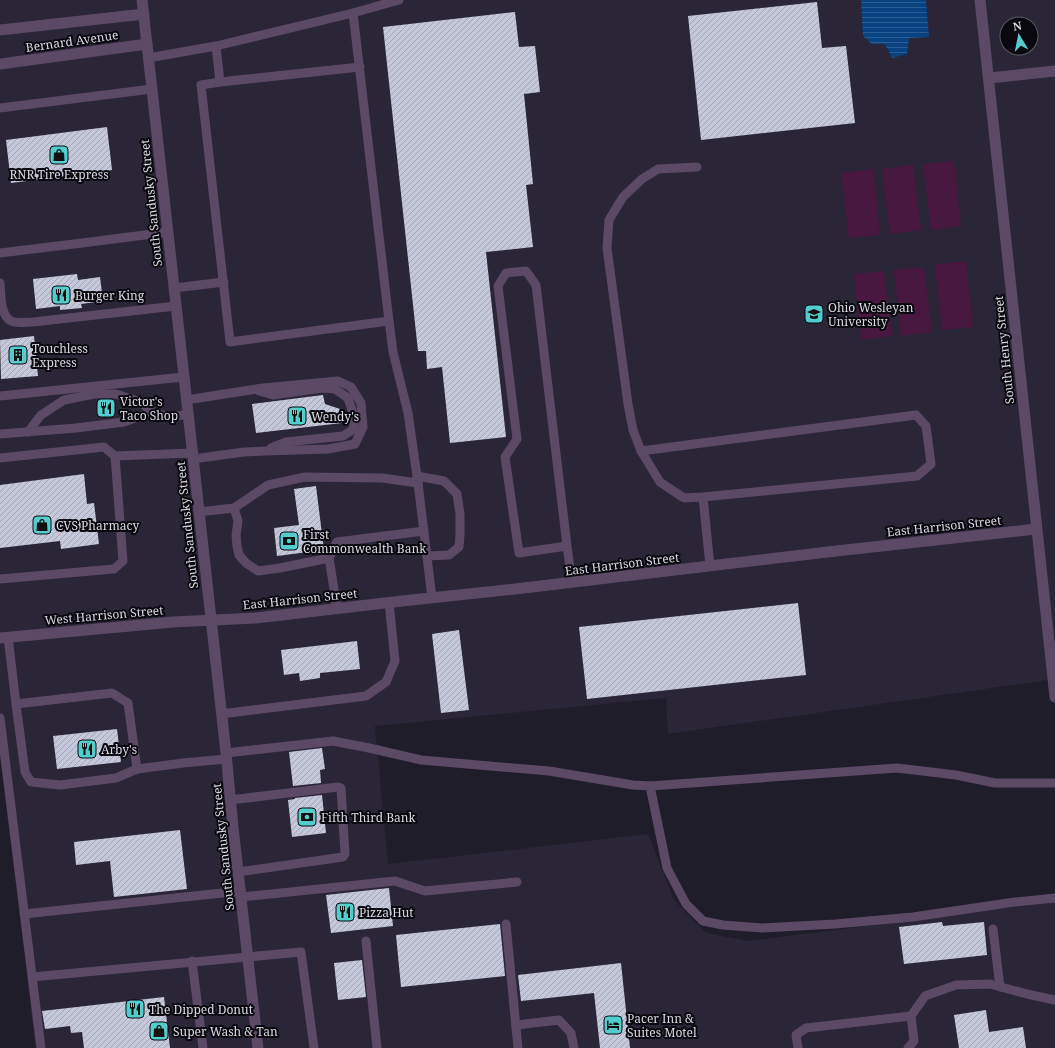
<svg xmlns="http://www.w3.org/2000/svg" width="1055" height="1048" viewBox="0 0 1055 1048" font-family="'Noto Serif',serif">
	<style>
		.built { fill: #2a2537; fill-rule: evenodd }
		.pitch { fill: #491841 }
		.water { fill: url(#water-rules) }
		.building { fill: url(#building-hatch) }
		.lines { fill: none; stroke-linecap: round; stroke-linejoin: round }
		.service { stroke: #5c4966; stroke-width: 9 }
		.minor { stroke: #5c4966; stroke-width: 11 }
		.tertiary { stroke: #5c4966; stroke-width: 11 }
		.labels { text-anchor: middle; dominant-baseline: central; stroke-width: 4; stroke-linejoin: round; paint-order: stroke }
		.street-label { font-size: 12px; fill: #d9d8e1; stroke: #09080e }
		.poi-label { font-size: 12px; fill: #d9d8e1; stroke: #09080e; text-anchor: start }
	</style>
	<defs>
		<pattern id="water-rules" width="6" height="5" patternUnits="userSpaceOnUse"><rect width="6" height="5" fill="#084280"/><path d="M0 2.5h6" fill="none" stroke="#2b5d92"/></pattern>
		<pattern id="building-hatch" width="6" height="6" patternUnits="userSpaceOnUse"><rect width="6" height="6" fill="#c4c8da"/><path d="M-1 1l2-2M0 6l6-6M5 7l2-2" fill="none" stroke="#a3a6b4"/></pattern>
	</defs>
	<rect width="100%" height="100%" fill="#201d2a"/>
	<!-- built -->
	<path class="built" d="M0,0H1055V679L668,734L666,698L375,726L388,864L648,834L674,900L706,933L748,941L1055,902V1048H35L0,727ZM1007,24H1031V48H1007Z"/>
	<!-- pitch -->
	<g class="pitch">
		<polygon points="954,161 961,226 931,230 923,164"/>
		<polygon points="913,165 921,230 890,234 882,169"/>
		<polygon points="873,169 880,235 849,238 841,173"/>
		<polygon points="966,261 973,327 942,330 935,265"/>
		<polygon points="924,267 932,332 901,336 894,270"/>
		<polygon points="884,271 892,336 861,340 854,274"/>
	</g>
	<!-- water -->
	<polygon class="water" points="861,0 926,0 929,37 909,38 907,54 892,58 885,44 872,44 863,36"/>
	<!-- building -->
	<g class="building">
		<polygon points="817,2 822,48 846,46 855,123 701,140 688,16"/>
		<polygon points="515,12 519,47 535,46 540,92 524,94 533,184 526,185 533,247 486,252 506,437 450,443 442,367 427,369 426,351 418,351 383,27"/>
		<polygon points="107,127 112,170 11,183 6,140"/>
		<polygon points="77,274 78,280 100,277 103,301 81,304 82,308 60,310 60,306 36,309 33,279"/>
		<polygon points="34,336 38,376 1,379 0,340"/>
		<polygon points="323,395 325,404 340,409 342,423 256,433 252,404"/>
		<polygon points="84,474 87,504 94,503 99,544 61,549 60,541 0,548 0,485"/>
		<polygon points="316,486 324,550 277,556 274,528 299,525 294,489"/>
		<polygon points="798,603 806,675 587,699 579,627"/>
		<polygon points="459,630 469,710 441,713 432,634"/>
		<polygon points="357,641 360,669 320,673 320,678 300,681 299,673 284,675 281,650"/>
		<polygon points="117,729 121,762 57,769 53,736"/>
		<polygon points="322,748 325,769 320,770 321,783 293,786 289,752"/>
		<polygon points="322,795 326,833 292,837 288,800 295,799 295,798"/>
		<polygon points="180,830 187,889 114,897 110,861 76,865 74,842"/>
		<polygon points="389,888 393,926 331,933 326,895"/>
		<polygon points="942,922 943,926 984,922 987,955 904,964 899,927"/>
		<polygon points="500,924 505,976 401,987 396,935"/>
		<polygon points="362,960 366,997 338,1000 334,963"/>
		<polygon points="621,963 630,1048 600,1048 594,993 521,1001 518,975"/>
		<polygon points="164,997 170,1048 84,1048 82,1032 71,1033 70,1026 45,1029 42,1011"/>
		<polygon points="986,1010 989,1032 1023,1027 1026,1048 959,1048 954,1015"/>
	</g>
	<g class="lines">
		<!-- service -->
		<g class="service">
			<polyline points="353,13 399,0"/>
			<polyline points="216,46 220,82 201,85 230,342 389,321"/>
			<polyline points="148,58 216,46 353,13 389,321 393,352 408,413 418,483"/>
			<polyline points="220,82 360,67"/>
			<polyline points="0,108 152,89"/>
			<polyline points="0,253 82,243 168,232"/>
			<path d="M0,283C1,295 0,319 14,322C20,323 27,322 33,322L176,306"/>
			<polyline points="174,288 224,282"/>
			<polyline points="259,391 273,395 322,388 335,389 348,398 353,413 354,429 343,436 286,442 271,448"/>
			<polyline points="0,396 183,377"/>
			<polyline points="186,400 263,388 338,381 351,387 361,403 363,427 355,444 328,449 266,451 244,452 193,459"/>
			<polyline points="28,432 41,415 64,400 94,394 116,394 140,402 153,412"/>
			<polyline points="0,434 76,428 124,422 153,412 167,416 188,415"/>
			<polyline points="641,451 633,430 628,404 607,248 609,220 623,197 642,179 658,169 697,167"/>
			<polyline points="0,458 104,447 115,456 192,453"/>
			<polyline points="417,476 444,481 457,494 460,514 460,535 459,547 449,555 427,556"/>
			<polyline points="703,497 684,498 660,482 641,451 916,415 926,426 931,464 917,476 703,497 710,566"/>
			<polyline points="234,508 238,521 236,535 237,546 239,555 246,563 258,571 280,568 329,558"/>
			<polyline points="198,512 234,508 268,485 305,477 382,478 418,483 432,598"/>
			<polyline points="567,546 519,553 505,457 517,439 498,286 506,273 526,271 536,285 567,546 572,583"/>
			<polyline points="0,579 114,569 123,561 115,456"/>
			<polyline points="337,608 329,558 337,542 424,531"/>
			<polyline points="8,637 16,704 112,693 128,703 137,769 183,763 226,759"/>
			<polyline points="16,704 25,772 31,782 60,785 116,778 137,769"/>
			<polyline points="221,714 366,696 386,682 395,661 389,602"/>
			<polyline points="0,718 41,1048"/>
			<polyline points="226,753 333,741 369,748 421,760 549,771 633,785 650,786 667,868 686,904 703,921 723,925 762,928 835,924 913,917 1015,902 1055,898"/>
			<polyline points="650,786 897,768 956,775 995,783 1055,783"/>
			<polyline points="230,800 338,787 341,788 345,854 343,857 238,872"/>
			<polyline points="241,897 395,881 425,891 517,882"/>
			<polyline points="24,914 241,891"/>
			<polyline points="506,924 518,1048"/>
			<polyline points="993,929 1000,987"/>
			<polyline points="366,941 377,1048"/>
			<polyline points="192,961 203,1048"/>
			<polyline points="32,977 301,952 314,1048"/>
			<polyline points="516,1025 559,1020 571,1033 574,1048"/>
			<polyline points="798,1048 796,1035 806,1028 911,1016"/>
			<polyline points="908,1048 914,1041 911,1016 925,996 956,985 990,984 1027,994 1055,1000"/>
		</g>
		<!-- minor -->
		<g class="minor">
			<polyline points="980,0 1055,697"/>
			<polyline points="0,30 144,14"/>
			<polyline points="0,64 147,44"/>
			<polyline points="989,78 1055,71"/>
			<polyline points="0,638 173,622 256,618 402,601 515,589 836,551 1036,529"/>
		</g>
		<!-- tertiary -->
		<polyline class="tertiary" points="142,0 226,753 233,827 258,1048"/>
	</g>
	<!-- icons -->
	<defs>
		<symbol id="shop-square" viewBox="-11 -11 22 22"><rect x="-9" y="-9" width="18" height="18" rx="4" fill="#52cdcd" stroke="#09080e"/><path d="M-5-2.5h2.3a2.7 3.5 0 0 1 5.4 0H5L5.5 6h-11ZM-1.5-2.5h3a1.5 2.3 0 0 0-3 0Z" fill="#111"/></symbol>
		<symbol id="restaurant-square" viewBox="-11 -11 22 22"><rect x="-9" y="-9" width="18" height="18" rx="4" fill="#52cdcd" stroke="#09080e"/><path d="M-5-6h1v4h1v-4h1v4h1v-4h1v5L-1.5 .5V6h-2V.5L-5-1ZM5-6V6H3V1.5H1.5Q1.5-4 5-6Z" fill="#111"/></symbol>
		<symbol id="university-square" viewBox="-11 -11 22 22"><rect x="-9" y="-9" width="18" height="18" rx="4" fill="#52cdcd" stroke="#09080e"/><path d="M0-5L7-2L0 1L-7-2ZM-4 1L0 2.5L4 1V4Q0 6-4 4Z" fill="#111"/></symbol>
		<symbol id="building-square" viewBox="-11 -11 22 22"><rect x="-9" y="-9" width="18" height="18" rx="4" fill="#52cdcd" stroke="#09080e"/><path d="M-4-6H4V6H1V3H-1V6H-4ZM-2.5-4.3h1.7v1.8h-1.7ZM.8-4.3h1.7v1.8H.8ZM-2.5-1h1.7V.8h-1.7ZM.8-1h1.7V.8H.8Z" fill="#111"/></symbol>
		<symbol id="bank-square" viewBox="-11 -11 22 22"><rect x="-9" y="-9" width="18" height="18" rx="4" fill="#52cdcd" stroke="#09080e"/><path d="M-6-4H6V4H-6ZM0-2.3a2.3 2.3 0 1 0 0 4.6a2.3 2.3 0 1 0 0-4.6Z" fill="#111"/></symbol>
		<symbol id="hotel-square" viewBox="-11 -11 22 22"><rect x="-9" y="-9" width="18" height="18" rx="4" fill="#52cdcd" stroke="#09080e"/><path d="M-6-4.5h1.5V1H6V5H4.5V3h-9V5H-6ZM-4 0a1.8 1.8 0 1 1 3.6 0ZM.5 0V-2.5h3Q6-2.5 6 0Z" fill="#111"/></symbol>
	</defs>
	<g fill-rule="evenodd">
		<use href="#shop-square" x="48" y="144" width="22" height="22"/>
		<use href="#restaurant-square" x="50" y="284" width="22" height="22"/>
		<use href="#university-square" x="803" y="303" width="22" height="22"/>
		<use href="#building-square" x="7" y="344" width="22" height="22"/>
		<use href="#restaurant-square" x="95" y="397" width="22" height="22"/>
		<use href="#restaurant-square" x="286" y="405" width="22" height="22"/>
		<use href="#shop-square" x="31" y="514" width="22" height="22"/>
		<use href="#bank-square" x="278" y="530" width="22" height="22"/>
		<use href="#restaurant-square" x="76" y="738" width="22" height="22"/>
		<use href="#bank-square" x="296" y="806" width="22" height="22"/>
		<use href="#restaurant-square" x="334" y="901" width="22" height="22"/>
		<use href="#restaurant-square" x="124" y="998" width="22" height="22"/>
		<use href="#hotel-square" x="602" y="1014" width="22" height="22"/>
		<use href="#shop-square" x="148" y="1020" width="22" height="22"/>
	</g>
	<g class="labels">
		<!-- street labels -->
		<g class="street-label">
			<text transform="translate(72 41) rotate(-8)">Bernard Avenue</text>
			<text transform="translate(151 203) rotate(-96)">South Sandusky Street</text>
			<text transform="translate(1004 350) rotate(-96)">South Henry Street</text>
			<text transform="translate(187 525) rotate(-96)">South Sandusky Street</text>
			<text transform="translate(944 526) rotate(-6)">East Harrison Street</text>
			<text transform="translate(622 564) rotate(-7)">East Harrison Street</text>
			<text transform="translate(300 599) rotate(-6)">East Harrison Street</text>
			<text transform="translate(104 615) rotate(-5)">West Harrison Street</text>
			<text transform="translate(223 847) rotate(-96)">South Sandusky Street</text>
		</g>
		<!-- poi labels -->
		<g class="poi-label">
			<text x="59" y="174" text-anchor="middle">RNR Tire Express</text>
			<text x="75" y="295">Burger King</text>
			<text x="828" y="307">Ohio Wesleyan<tspan x="828" dy="14">University</tspan></text>
			<text x="32" y="348">Touchless<tspan x="32" dy="14">Express</tspan></text>
			<text x="120" y="401">Victor's<tspan x="120" dy="14">Taco Shop</tspan></text>
			<text x="311" y="416">Wendy's</text>
			<text x="56" y="525">CVS Pharmacy</text>
			<text x="303" y="534">First<tspan x="303" dy="14">Commonwealth Bank</tspan></text>
			<text x="101" y="749">Arby's</text>
			<text x="321" y="817">Fifth Third Bank</text>
			<text x="359" y="912">Pizza Hut</text>
			<text x="149" y="1009">The Dipped Donut</text>
			<text x="627" y="1018">Pacer Inn &amp;<tspan x="627" dy="14">Suites Motel</tspan></text>
			<text x="173" y="1031">Super Wash &amp; Tan</text>
		</g>
	</g>
	<!-- north arrow -->
	<g transform="translate(1019 36) rotate(350)"><circle r="19" fill="#09080e" stroke="#5c5b62"/>
	<path d="M0-3L7 15L0 10L-7 15Z" fill="#52cdcd"/>
	<text y="-6" font-size="11" font-weight="bold" text-anchor="middle" fill="#d9d8e1">N</text>
	</g>
</svg>
